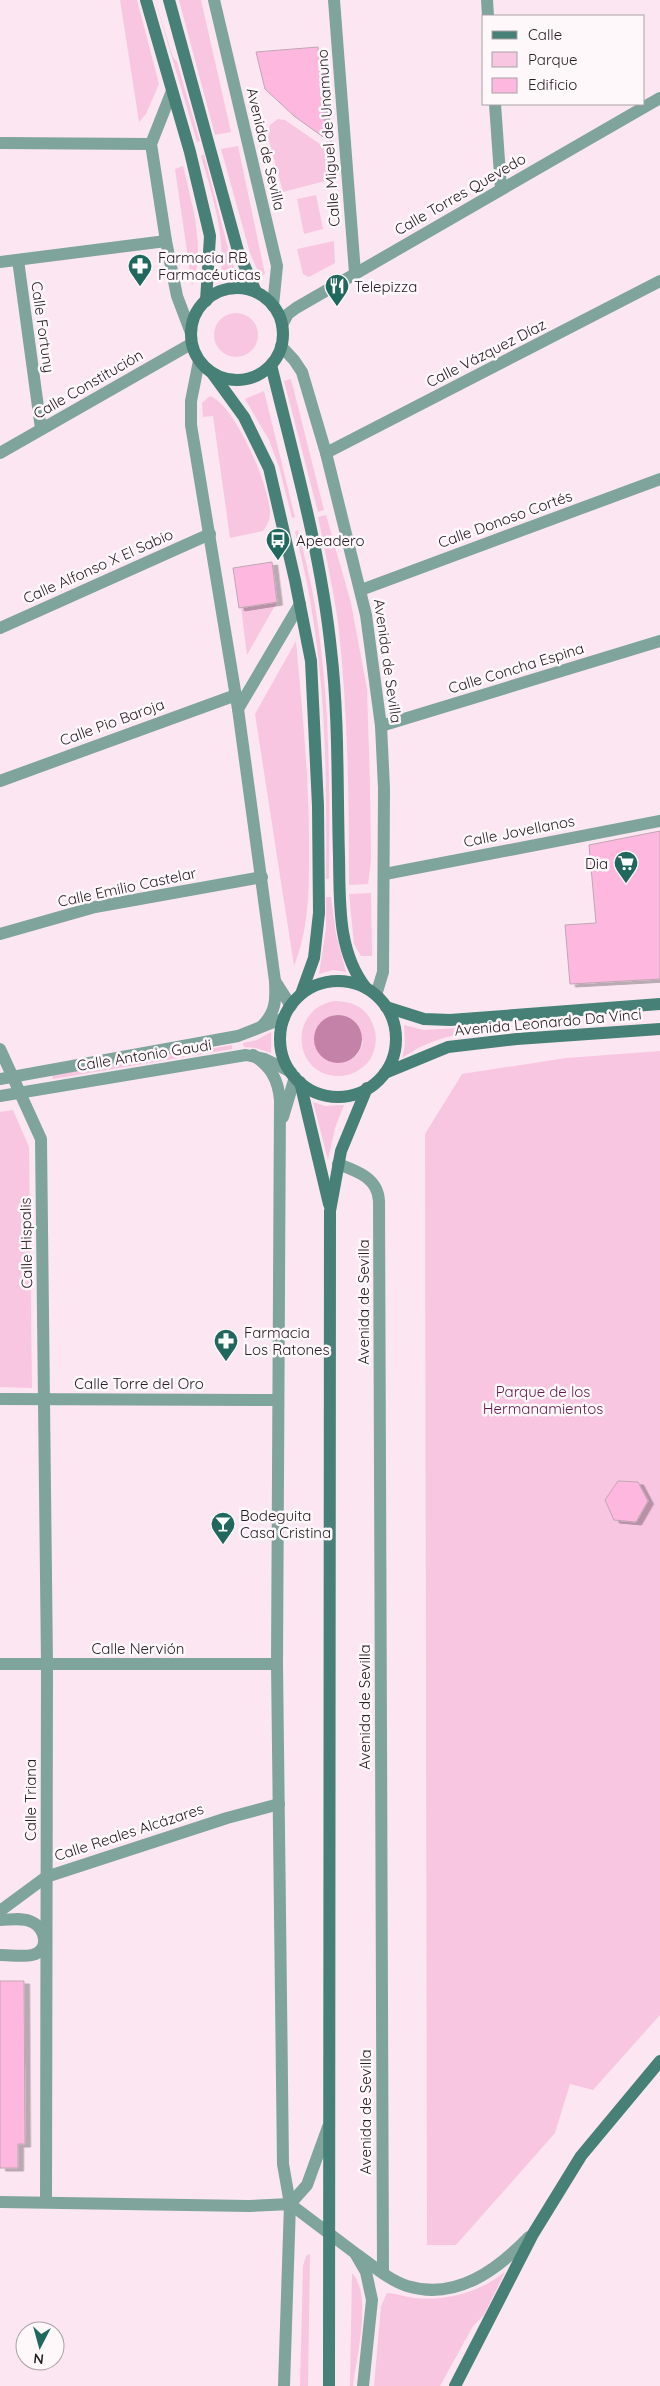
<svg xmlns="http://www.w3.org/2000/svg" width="660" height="2386" viewBox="0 0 660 2386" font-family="Quicksand,sans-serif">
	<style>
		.green { fill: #f9c6e1; fill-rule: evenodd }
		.water { fill: #c482a8 }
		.building { fill: #feb8df; stroke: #c0a6b4; filter: url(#shadow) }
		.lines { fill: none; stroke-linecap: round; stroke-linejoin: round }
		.street { stroke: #7fa49c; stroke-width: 12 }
		.secondary { stroke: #468076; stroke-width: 12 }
		.labels { text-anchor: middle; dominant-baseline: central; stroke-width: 5; stroke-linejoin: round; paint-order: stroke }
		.street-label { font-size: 15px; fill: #292025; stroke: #fef8fb }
		.poi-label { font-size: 15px; fill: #292025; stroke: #fef8fb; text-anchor: start }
		.park-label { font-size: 15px; fill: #66194c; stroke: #fef8fb }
	</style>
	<defs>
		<filter id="shadow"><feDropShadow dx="5.5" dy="3" stdDeviation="0" flood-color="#0004"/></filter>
	</defs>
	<rect width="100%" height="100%" fill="#fce6f1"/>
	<!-- green -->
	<g class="green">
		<polygon points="120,0 137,0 159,84 146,114 139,122"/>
		<polygon points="155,0 173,57 177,62 200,141 197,142"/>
		<polygon points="179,0 201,0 231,132 215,135"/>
		<polygon points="278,119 285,120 327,149 329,180 283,192 268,137 270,125"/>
		<polygon points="238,146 265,274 260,276 250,253 221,149"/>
		<path d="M204,154L231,260L237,273L221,274C225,233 212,195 201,156Z"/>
		<path d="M183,166C192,205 206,248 192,286L175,169Z"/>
		<polygon points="316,195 323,229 304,234 297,199"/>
		<polygon points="334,241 335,263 309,277 303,274 297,249"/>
		<circle cx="236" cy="335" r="22"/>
		<polygon points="291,379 324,510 318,512 284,381"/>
		<polygon points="264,391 295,517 292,518 279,467 269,440 245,399"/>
		<path d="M210,396C235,405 270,487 270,513C270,521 267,525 263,531L230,538L213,416L203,417L202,403Z"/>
		<path d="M326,515L351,603L367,689L370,782L371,860L368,884L349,885C349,797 348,710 338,622C333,587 325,552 318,517Z"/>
		<path d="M298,530C305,558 312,585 316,612C330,701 330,791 329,879H326C327,759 326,648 295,532Z"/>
		<polygon points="277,602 247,655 241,607"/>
		<path d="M296,641C302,708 309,775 309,843C309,885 310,926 294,966L255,714Z"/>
		<polygon points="371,893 372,956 361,956 354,944 349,894"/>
		<polygon points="326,897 331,897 336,934 346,972 333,970 319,974 326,928"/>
		<path d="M334,1001C351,1001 367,1007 373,1025C378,1036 376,1051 369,1061C361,1070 351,1076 339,1076C292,1076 288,1009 334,1001ZM339,1015L363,1042C360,1052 356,1058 345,1061C311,1071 301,1017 339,1015Z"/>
		<path d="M404,1025L424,1030L512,1025V1028C473,1031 435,1034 402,1058L405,1045Z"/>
		<polygon points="271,1032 271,1053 256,1048 244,1047 243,1043 257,1040"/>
		<polygon points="232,1045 232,1049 53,1079 52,1075"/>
		<polygon points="660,1051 660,2015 593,2090 570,2084 555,2133 456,2245 427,2245 425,1134 462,1074 566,1058"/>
		<polygon points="313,1102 325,1106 344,1105 335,1128 328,1160"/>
		<polygon points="13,1110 29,1147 32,1388 0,1387 0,1112"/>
		<polygon points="310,2254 308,2386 300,2386 303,2266 306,2256"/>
		<path d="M505,2272L484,2315L473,2326L440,2386H374L381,2306L387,2293C396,2293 405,2297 414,2298C447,2301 478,2293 505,2272Z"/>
		<path d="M352,2273C373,2295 356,2358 353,2386H350Z"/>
	</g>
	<!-- water -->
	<circle class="water" cx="338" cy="1039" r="24"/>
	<!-- building -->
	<g class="building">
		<polygon points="318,47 326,139 294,116 265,89 256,52"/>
		<polygon points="272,562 277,602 239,608 233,568"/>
		<polygon points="660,831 660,979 570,984 565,925 596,923 589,845"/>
		<polygon points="618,1481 638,1482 648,1501 636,1522 614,1520 605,1500"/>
		<polygon points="0,1981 24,1981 25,2144 18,2144 18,2168 0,2168"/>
	</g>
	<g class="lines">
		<!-- street -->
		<g class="street">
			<polyline points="214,0 277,266 273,306"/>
			<polyline points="334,0 355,273"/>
			<polyline points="487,0 488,16"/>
			<polyline points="172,91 151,144 166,241 177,296 191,333"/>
			<polyline points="495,104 501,189"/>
			<polyline points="0,143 151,144"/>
			<polyline points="18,260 41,429"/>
			<polyline points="0,262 166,241"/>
			<polyline points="282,325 288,314 296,308 660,98"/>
			<polyline points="281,346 294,360 302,372 326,453 366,615 381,726 384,788 383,972 376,995"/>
			<polyline points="199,361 191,401 191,425 238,709 275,981 291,1006"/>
			<polyline points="0,453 191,344"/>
			<polyline points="326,453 660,281"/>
			<polyline points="361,590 660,479"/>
			<polyline points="0,628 210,534"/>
			<polyline points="238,709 300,604"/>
			<polyline points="381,726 660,641"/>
			<polyline points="0,781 236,695"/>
			<polyline points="385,874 660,821"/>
			<polyline points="0,934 95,907 262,877"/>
			<path d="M262,1026C276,1012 276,1000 275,981"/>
			<polyline points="0,1049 41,1139 47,1664 46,2202"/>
			<path d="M253,1055C271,1067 278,1079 280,1100L277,1664L283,2164L290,2204"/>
			<polyline points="0,1079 238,1036 284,1018"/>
			<polyline points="0,1096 246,1055 265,1059 291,1072"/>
			<polyline points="283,1117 295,1077"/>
			<path d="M338,1164C357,1171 378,1178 379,1201L383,2273"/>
			<polyline points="0,1399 277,1400"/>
			<polyline points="0,1664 277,1664"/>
			<polyline points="0,1911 46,1877 227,1818 279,1804"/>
			<path d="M0,1920C10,1920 23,1917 32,1922C46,1928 50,1951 32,1955C23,1957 10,1955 0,1955"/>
			<polyline points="0,2202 249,2206 290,2204 284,2386"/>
			<polyline points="290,2204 355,2253 366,2272 372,2300 363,2386"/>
			<polyline points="290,2204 307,2185 328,2127"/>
			<path d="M358,2255C373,2266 389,2280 407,2286C456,2301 497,2270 529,2237"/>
		</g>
		<!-- secondary -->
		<g class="secondary">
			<polyline points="146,0 190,152 210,236 206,301"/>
			<polyline points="169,0 238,251 256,292"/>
			<circle cx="237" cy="334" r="46"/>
			<path d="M271,365C294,459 321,553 331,650C339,718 337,788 339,857C340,902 337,951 366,988"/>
			<polyline points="212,373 244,417 269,468 295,580 311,661 318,806 319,913 314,958 301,994"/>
			<circle cx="338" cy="1039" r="58"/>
			<polyline points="386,1007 424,1019 450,1020 660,1004"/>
			<polyline points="385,1073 448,1047 517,1039 660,1029"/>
			<polyline points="300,1082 329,1204"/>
			<polyline points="329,2386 330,1211 341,1151 367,1088"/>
			<polyline points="455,2386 533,2234 581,2156 660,2061"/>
		</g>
	</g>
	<!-- icons -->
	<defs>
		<symbol id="pharmacy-pin" viewBox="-11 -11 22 30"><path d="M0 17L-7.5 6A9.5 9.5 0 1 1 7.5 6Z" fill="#20685d" stroke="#fef8fb"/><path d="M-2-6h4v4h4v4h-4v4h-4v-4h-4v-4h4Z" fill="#fff"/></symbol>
		<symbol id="restaurant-pin" viewBox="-11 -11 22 30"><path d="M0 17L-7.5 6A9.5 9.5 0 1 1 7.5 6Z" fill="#20685d" stroke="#fef8fb"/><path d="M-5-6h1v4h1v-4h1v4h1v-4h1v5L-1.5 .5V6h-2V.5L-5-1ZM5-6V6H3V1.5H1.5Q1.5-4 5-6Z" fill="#fff"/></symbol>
		<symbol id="bus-pin" viewBox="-11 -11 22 30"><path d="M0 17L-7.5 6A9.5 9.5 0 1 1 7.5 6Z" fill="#20685d" stroke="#fef8fb"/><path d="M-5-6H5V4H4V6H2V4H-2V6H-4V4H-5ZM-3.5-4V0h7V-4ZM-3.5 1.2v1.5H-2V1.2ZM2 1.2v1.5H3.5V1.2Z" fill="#fff"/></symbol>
		<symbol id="supermarket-pin" viewBox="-11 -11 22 30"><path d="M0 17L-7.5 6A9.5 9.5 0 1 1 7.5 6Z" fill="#20685d" stroke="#fef8fb"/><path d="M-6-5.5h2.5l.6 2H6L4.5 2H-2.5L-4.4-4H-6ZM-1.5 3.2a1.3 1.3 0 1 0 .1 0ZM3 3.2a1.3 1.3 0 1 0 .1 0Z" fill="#fff"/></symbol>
		<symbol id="bar-pin" viewBox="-11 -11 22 30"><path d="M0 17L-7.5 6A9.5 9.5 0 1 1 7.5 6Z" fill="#20685d" stroke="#fef8fb"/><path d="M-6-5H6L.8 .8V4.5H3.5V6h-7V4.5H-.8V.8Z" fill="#fff"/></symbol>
	</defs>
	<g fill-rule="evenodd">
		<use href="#pharmacy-pin" x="126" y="252" width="28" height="38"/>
		<use href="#restaurant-pin" x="323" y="272" width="28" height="38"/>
		<use href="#bus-pin" x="264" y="526" width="28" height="38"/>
		<use href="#supermarket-pin" x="612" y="849" width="28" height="38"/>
		<use href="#pharmacy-pin" x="212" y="1327" width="28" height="38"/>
		<use href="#bar-pin" x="209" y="1510" width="28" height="38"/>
	</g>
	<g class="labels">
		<!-- street labels -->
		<g class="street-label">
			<text transform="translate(328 138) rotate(-94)">Calle Miguel de Unamuno</text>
			<text transform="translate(266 149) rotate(77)">Avenida de Sevilla</text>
			<text transform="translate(460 194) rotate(-30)">Calle Torres Quevedo</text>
			<text transform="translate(43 327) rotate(82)">Calle Fortuny</text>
			<text transform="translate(486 353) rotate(-27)">Calle Vázquez Díaz</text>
			<text transform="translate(88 384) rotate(-30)">Calle Constitución</text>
			<text transform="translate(505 519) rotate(-20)">Calle Donoso Cortés</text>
			<text transform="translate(98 566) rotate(-24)">Calle Alfonso X El Sabio</text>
			<text transform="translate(388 661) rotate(82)">Avenida de Sevilla</text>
			<text transform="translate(516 668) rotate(-17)">Calle Concha Espina</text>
			<text transform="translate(112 722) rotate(-20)">Calle Pio Baroja</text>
			<text transform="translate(519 831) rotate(-11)">Calle Jovellanos</text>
			<text transform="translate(127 887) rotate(-12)">Calle Emilio Castelar</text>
			<text transform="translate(548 1022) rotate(-5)">Avenida Leonardo Da Vinci</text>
			<text transform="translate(144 1055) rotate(-9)">Calle Antonio Gaudi</text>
			<text transform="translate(26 1243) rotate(-91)">Calle Hispalis</text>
			<text transform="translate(363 1302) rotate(-90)">Avenida de Sevilla</text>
			<text x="139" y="1383">Calle Torre del Oro</text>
			<text x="138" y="1648">Calle Nervión</text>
			<text transform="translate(364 1707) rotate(-90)">Avenida de Sevilla</text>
			<text transform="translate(30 1800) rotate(-90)">Calle Triana</text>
			<text transform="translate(129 1832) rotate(-18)">Calle Reales Alcázares</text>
			<text transform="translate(365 2112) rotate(-90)">Avenida de Sevilla</text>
		</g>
		<!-- poi labels -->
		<g class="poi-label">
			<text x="158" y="257">Farmacia RB<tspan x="158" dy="17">Farmacéuticas</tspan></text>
			<text x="354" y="286">Telepizza</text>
			<text x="296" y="540">Apeadero</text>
			<text x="608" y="863" text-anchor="end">Dia</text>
			<text x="244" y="1332">Farmacia<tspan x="244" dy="17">Los Ratones</tspan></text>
			<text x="240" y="1515">Bodeguita<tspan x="240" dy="17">Casa Cristina</tspan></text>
		</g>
		<!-- park labels -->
		<g class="park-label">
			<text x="543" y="1391">Parque de los<tspan x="543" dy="17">Hermanamientos</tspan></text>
		</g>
	</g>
	<!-- legend -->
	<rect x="482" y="15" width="162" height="90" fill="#fef8fb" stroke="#a9a2a5"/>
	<rect x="492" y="31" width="25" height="8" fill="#468076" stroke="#a9a2a5"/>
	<text x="528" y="40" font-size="15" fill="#292025">Calle</text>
	<rect x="492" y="52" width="25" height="15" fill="#f9c6e1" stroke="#a9a2a5"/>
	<text x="528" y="65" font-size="15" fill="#292025">Parque</text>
	<rect x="492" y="78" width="25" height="15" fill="#feb8df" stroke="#a9a2a5"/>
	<text x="528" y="90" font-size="15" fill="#292025">Edificio</text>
	<!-- north arrow -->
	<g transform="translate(40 2346) rotate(186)"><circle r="24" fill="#fef8fb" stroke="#a9a2a5"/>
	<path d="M0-4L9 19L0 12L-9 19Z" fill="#20685d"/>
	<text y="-8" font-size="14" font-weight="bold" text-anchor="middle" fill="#292025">N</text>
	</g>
</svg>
